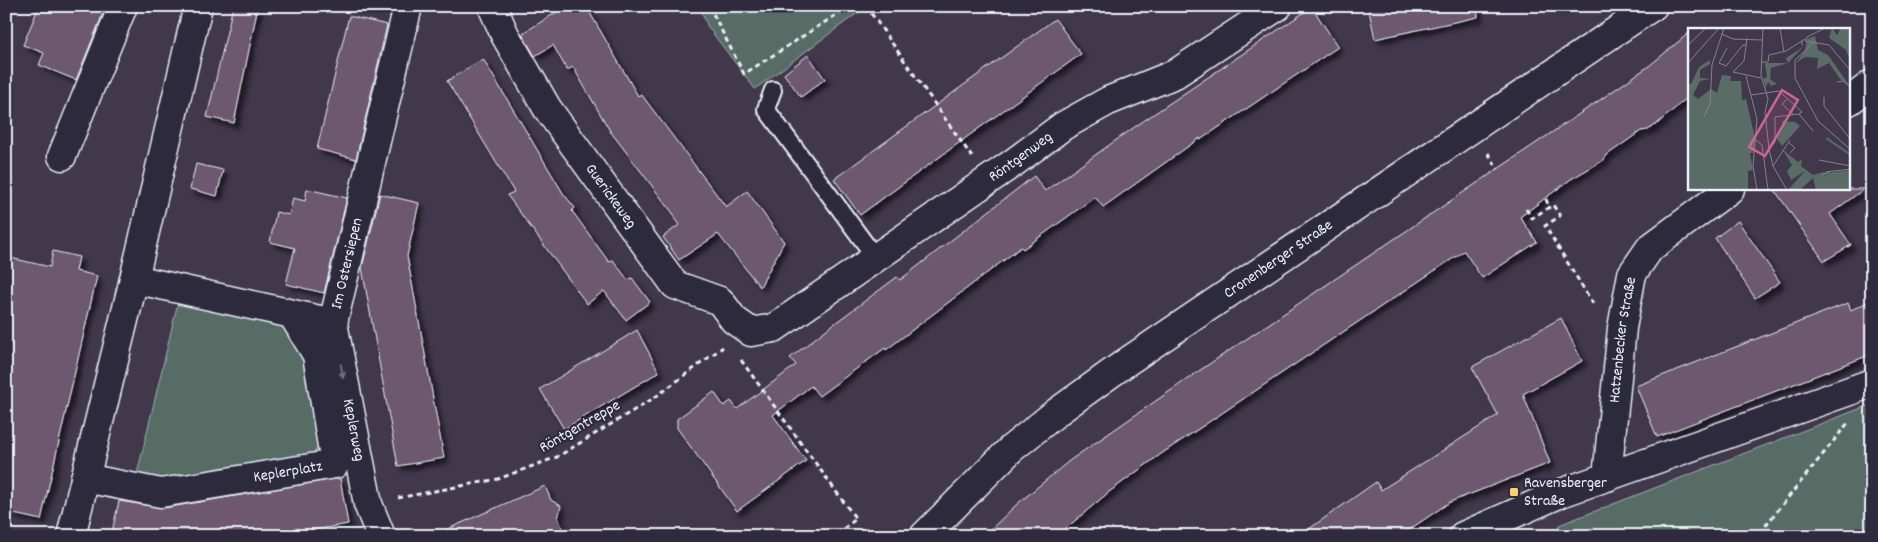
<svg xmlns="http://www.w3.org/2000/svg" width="1878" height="542" viewBox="0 0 1878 542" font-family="Dekko,sans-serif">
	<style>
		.green { fill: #596c66; stroke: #a0aeaf }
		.building { fill: #6d5970; stroke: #e8f1f8; filter: url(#shadow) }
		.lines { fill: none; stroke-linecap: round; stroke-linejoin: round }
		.service-casing { stroke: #e8f1f8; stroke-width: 20 }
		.minor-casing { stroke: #e8f1f8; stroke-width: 31 }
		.tertiary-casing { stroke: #e8f1f8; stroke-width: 31 }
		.secondary-casing { stroke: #e8f1f8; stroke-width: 31 }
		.path { stroke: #e8f1f8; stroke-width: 3; stroke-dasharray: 5 4; stroke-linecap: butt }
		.service { stroke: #2f2a3d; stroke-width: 16 }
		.minor { stroke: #2f2a3d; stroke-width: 28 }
		.tertiary { stroke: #2f2a3d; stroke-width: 28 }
		.secondary { stroke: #2f2a3d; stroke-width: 28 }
		.oneway { fill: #70707e }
		.poi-dot { fill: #ffd166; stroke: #2f2a3d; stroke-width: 2 }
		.labels { text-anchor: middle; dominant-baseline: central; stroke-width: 4.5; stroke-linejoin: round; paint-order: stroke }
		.street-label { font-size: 16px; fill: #e8f1f8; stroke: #2f2a3d }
		.poi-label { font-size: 16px; fill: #e8f1f8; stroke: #2f2a3d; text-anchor: start }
		.inset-river { fill: none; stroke: #4c6476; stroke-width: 2.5 }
		.inset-road { fill: none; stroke: #848291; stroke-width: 1 }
		.view { fill: #cf6492; fill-opacity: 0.15; stroke: #cf6492; stroke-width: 2.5 }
		.inset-edge { fill: none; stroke: #e8f1f8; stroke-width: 2.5 }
	</style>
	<defs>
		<filter id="shadow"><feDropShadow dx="4.5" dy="4.5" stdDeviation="2.5" flood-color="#0009"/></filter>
	</defs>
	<rect width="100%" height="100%" fill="#42384c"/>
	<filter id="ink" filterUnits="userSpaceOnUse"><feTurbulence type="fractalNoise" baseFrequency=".02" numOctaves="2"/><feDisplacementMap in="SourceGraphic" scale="10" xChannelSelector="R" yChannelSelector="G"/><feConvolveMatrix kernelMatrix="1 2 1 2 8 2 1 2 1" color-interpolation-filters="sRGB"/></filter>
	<g filter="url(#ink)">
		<!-- green -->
		<g class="green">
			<polygon points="699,6 867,6 755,89 708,27"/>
			<polygon points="179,298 276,320 308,356 321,441 315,452 302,458 170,480 137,474"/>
			<polygon points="1872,404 1872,536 1558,536 1559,525"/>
		</g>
		<!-- building -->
		<g class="building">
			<polygon points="39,6 106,6 76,80 39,65 44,53 23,45"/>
			<polygon points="233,6 258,6 234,123 207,117"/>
			<polygon points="566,6 586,6 638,96 641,94 726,207 747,191 784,242 760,287 718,234 679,260 663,237 679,225 674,218 675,216 610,131 573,67 567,70 553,45 535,56 522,34"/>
			<polygon points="1368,6 1477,6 1478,17 1375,39"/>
			<polygon points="1312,7 1338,47 1200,140 1200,138 1103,207 1095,197 1023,249 1021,247 886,350 885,348 819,396 811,386 773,415 806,461 737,511 677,428 677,419 714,392 724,406 731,401 737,409 796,365 790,358 823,332 897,277 900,280 1034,176 1045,191 1136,126"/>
			<polygon points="349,16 387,25 356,159 317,149"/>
			<polygon points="1055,19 1081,54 860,215 834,179"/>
			<polygon points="1689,33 1689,96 1657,124 1648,130 1641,131 1607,155 1604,160 1571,179 1520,217 1537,242 1482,278 1464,251 1161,454 1109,492 1057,536 984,536 1016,505 1069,461 1199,371 1597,102 1649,66"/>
			<polygon points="808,55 825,79 801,97 784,74"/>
			<polygon points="483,59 563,193 575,208 572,211 609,262 613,260 628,280 632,278 650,302 626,320 604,291 587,304 507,195 514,192 447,81"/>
			<polygon points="196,164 223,170 217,196 190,189"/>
			<polygon points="307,189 347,198 324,293 286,284 295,248 270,242 276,212 289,215 293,198 305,201"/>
			<polygon points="1774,189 1864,189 1830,214 1851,245 1824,261"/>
			<polygon points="380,194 419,203 407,256 444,458 398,466 362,268"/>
			<polygon points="1738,221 1780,282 1755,298 1715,238"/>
			<polygon points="53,251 79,257 76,271 97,276 41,520 14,514 6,507 6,257 50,267"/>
			<polygon points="1872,300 1872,354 1657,437 1636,386 1848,303 1851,310"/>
			<polygon points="1561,318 1582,361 1523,394 1550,463 1450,502 1400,536 1299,536 1376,482 1381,490 1498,415 1472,367"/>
			<polygon points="637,330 659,372 564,429 540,389"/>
			<polygon points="340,478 348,524 281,536 111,536 119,501 164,508"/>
			<polygon points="545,486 551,500 561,506 558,518 566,536 432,536"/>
		</g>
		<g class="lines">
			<defs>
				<polyline id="service" points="773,90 766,109 875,257"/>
				<g id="minor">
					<path id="s1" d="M492,6L505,35L547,108L675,285L720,301L734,320L751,332L774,328L1013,163L1063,126L1108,101L1175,74L1278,6"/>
					<polyline points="1849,101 1872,84"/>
					<polyline points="62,156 123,6"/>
					<path id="s2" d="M134,279L333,323L408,6"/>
					<path id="s3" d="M333,323L368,504L381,536"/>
					<path id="s4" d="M1607,477L1622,328L1632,274L1650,248L1730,189"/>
					<path id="s5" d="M85,478L161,493L335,464L317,355L292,314"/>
					<polyline points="71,536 134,279 198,6"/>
				</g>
				<polyline id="tertiary" points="1463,536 1561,493 1872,383"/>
				<g id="secondary">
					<path id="s6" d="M924,536L1011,449L1057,412L1128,361L1653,6"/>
				</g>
			</defs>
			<!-- service casing -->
			<use href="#service" class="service-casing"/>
			<!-- minor casing -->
			<use href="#minor" class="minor-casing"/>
			<!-- tertiary casing -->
			<use href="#tertiary" class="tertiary-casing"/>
			<!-- secondary casing -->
			<use href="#secondary" class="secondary-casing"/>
			<!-- path -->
			<g class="path">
				<polyline points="709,6 744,74 850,6"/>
				<polyline points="866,6 972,157"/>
				<polyline points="1488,153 1498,169"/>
				<polyline points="1546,199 1549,207"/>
				<polyline points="1526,209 1532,218 1553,205 1560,216 1545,226 1595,307"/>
				<polyline points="741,360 856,519 834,536"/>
				<polyline points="398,498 498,479 557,457 654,398 723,347"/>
				<polyline points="1751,536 1762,530 1848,423"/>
			</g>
			<!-- service -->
			<use href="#service" class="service"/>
			<!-- minor -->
			<use href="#minor" class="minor"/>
			<!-- tertiary -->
			<use href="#tertiary" class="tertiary"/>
			<!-- secondary -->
			<use href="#secondary" class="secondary"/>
		</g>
		<!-- one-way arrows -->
		<defs><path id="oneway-solid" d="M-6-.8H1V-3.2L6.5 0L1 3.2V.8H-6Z" transform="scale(1.25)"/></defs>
		<use class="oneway" href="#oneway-solid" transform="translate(342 371) rotate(79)"/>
	</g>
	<!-- markers -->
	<rect class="poi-dot" x="1509" y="487" width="10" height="10" rx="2.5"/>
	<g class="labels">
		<!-- street labels -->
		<g class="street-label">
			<text stroke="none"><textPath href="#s1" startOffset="750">Röntgenweg</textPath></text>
			<text stroke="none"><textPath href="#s1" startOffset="225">Guerickeweg</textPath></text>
			<text stroke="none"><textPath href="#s6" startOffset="451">Cronenberger Straße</textPath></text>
			<text stroke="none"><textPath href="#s2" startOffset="265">Im Ostersiepen</textPath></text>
			<text stroke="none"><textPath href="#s4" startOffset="138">Hatzenbecker Straße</textPath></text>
			<text transform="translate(580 427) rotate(-30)">Röntgentreppe</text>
			<text stroke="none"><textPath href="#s3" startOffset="109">Keplerweg</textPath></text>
			<text stroke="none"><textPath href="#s5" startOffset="206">Keplerplatz</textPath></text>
		</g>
		<!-- poi labels -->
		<g class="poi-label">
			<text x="1524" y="483">Ravensberger<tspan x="1524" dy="18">Straße</tspan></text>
		</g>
	</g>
	<!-- overview -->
	<g transform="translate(1688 28)">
		<rect width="162" height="162" fill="#42384c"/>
		<path d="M144,0L149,7L153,0L162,1V33L158,22L141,10ZM127,8L130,22L140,27L162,58L152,51L141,35L129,41L130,30L117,29L108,35L117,22L119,11ZM115,13V19L100,35L83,40L82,51L89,56L83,58L80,54L78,59L75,51L79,49L77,35H100L98,30L115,19L112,14ZM22,32V36L12,42V50L22,51L12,53L5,67L10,71L23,61L29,65L34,47L43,48L42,53H53L54,72L58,71L67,110L65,125H62L65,142L60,143V162H0V56H3L11,39ZM94,93L107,94L112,98L94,118L88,109L95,101ZM94,121L110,134L114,131L113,138L125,147L136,144L137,148L140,145L162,142V162H128L125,150L112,162H100L117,143L103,152L99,143L104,137Z" fill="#596c66"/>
		<path class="inset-river" d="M138,110L163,127"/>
		<path class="inset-road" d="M75,0L73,47L80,71L77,84L81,121L85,138L99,162M92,0L96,24M137,0L119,9L117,13L141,17L163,43M34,6L45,11L74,12M59,10L56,33L45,44L73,50M125,15L107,32V50L130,93L163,122M0,17L18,0M39,20L31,35L38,38L55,17H58M74,34H80L81,27L98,23L117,11M0,35L31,0M58,48L69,91L65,138L69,162M149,54L155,53L163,60M63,67L91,63L114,84L111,86L125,103M136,69V78L163,112M99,71L94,76L105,86M16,89L22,76L24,37L36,0M68,112L74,117L80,162M100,114L107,120L102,125M81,121L87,114V89L111,86M131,132L163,138M85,138L102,112M143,143L135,147L138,144L163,141"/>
		<path class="view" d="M94,62L110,72L77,128L61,119Z"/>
		<rect width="162" height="162" class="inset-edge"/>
	</g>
	<!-- margin -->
	<rect width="1878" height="542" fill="none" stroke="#2f2a3d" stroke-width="25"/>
	<rect x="12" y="12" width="1853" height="517" fill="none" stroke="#e8f1f8" stroke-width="2" filter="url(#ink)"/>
</svg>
